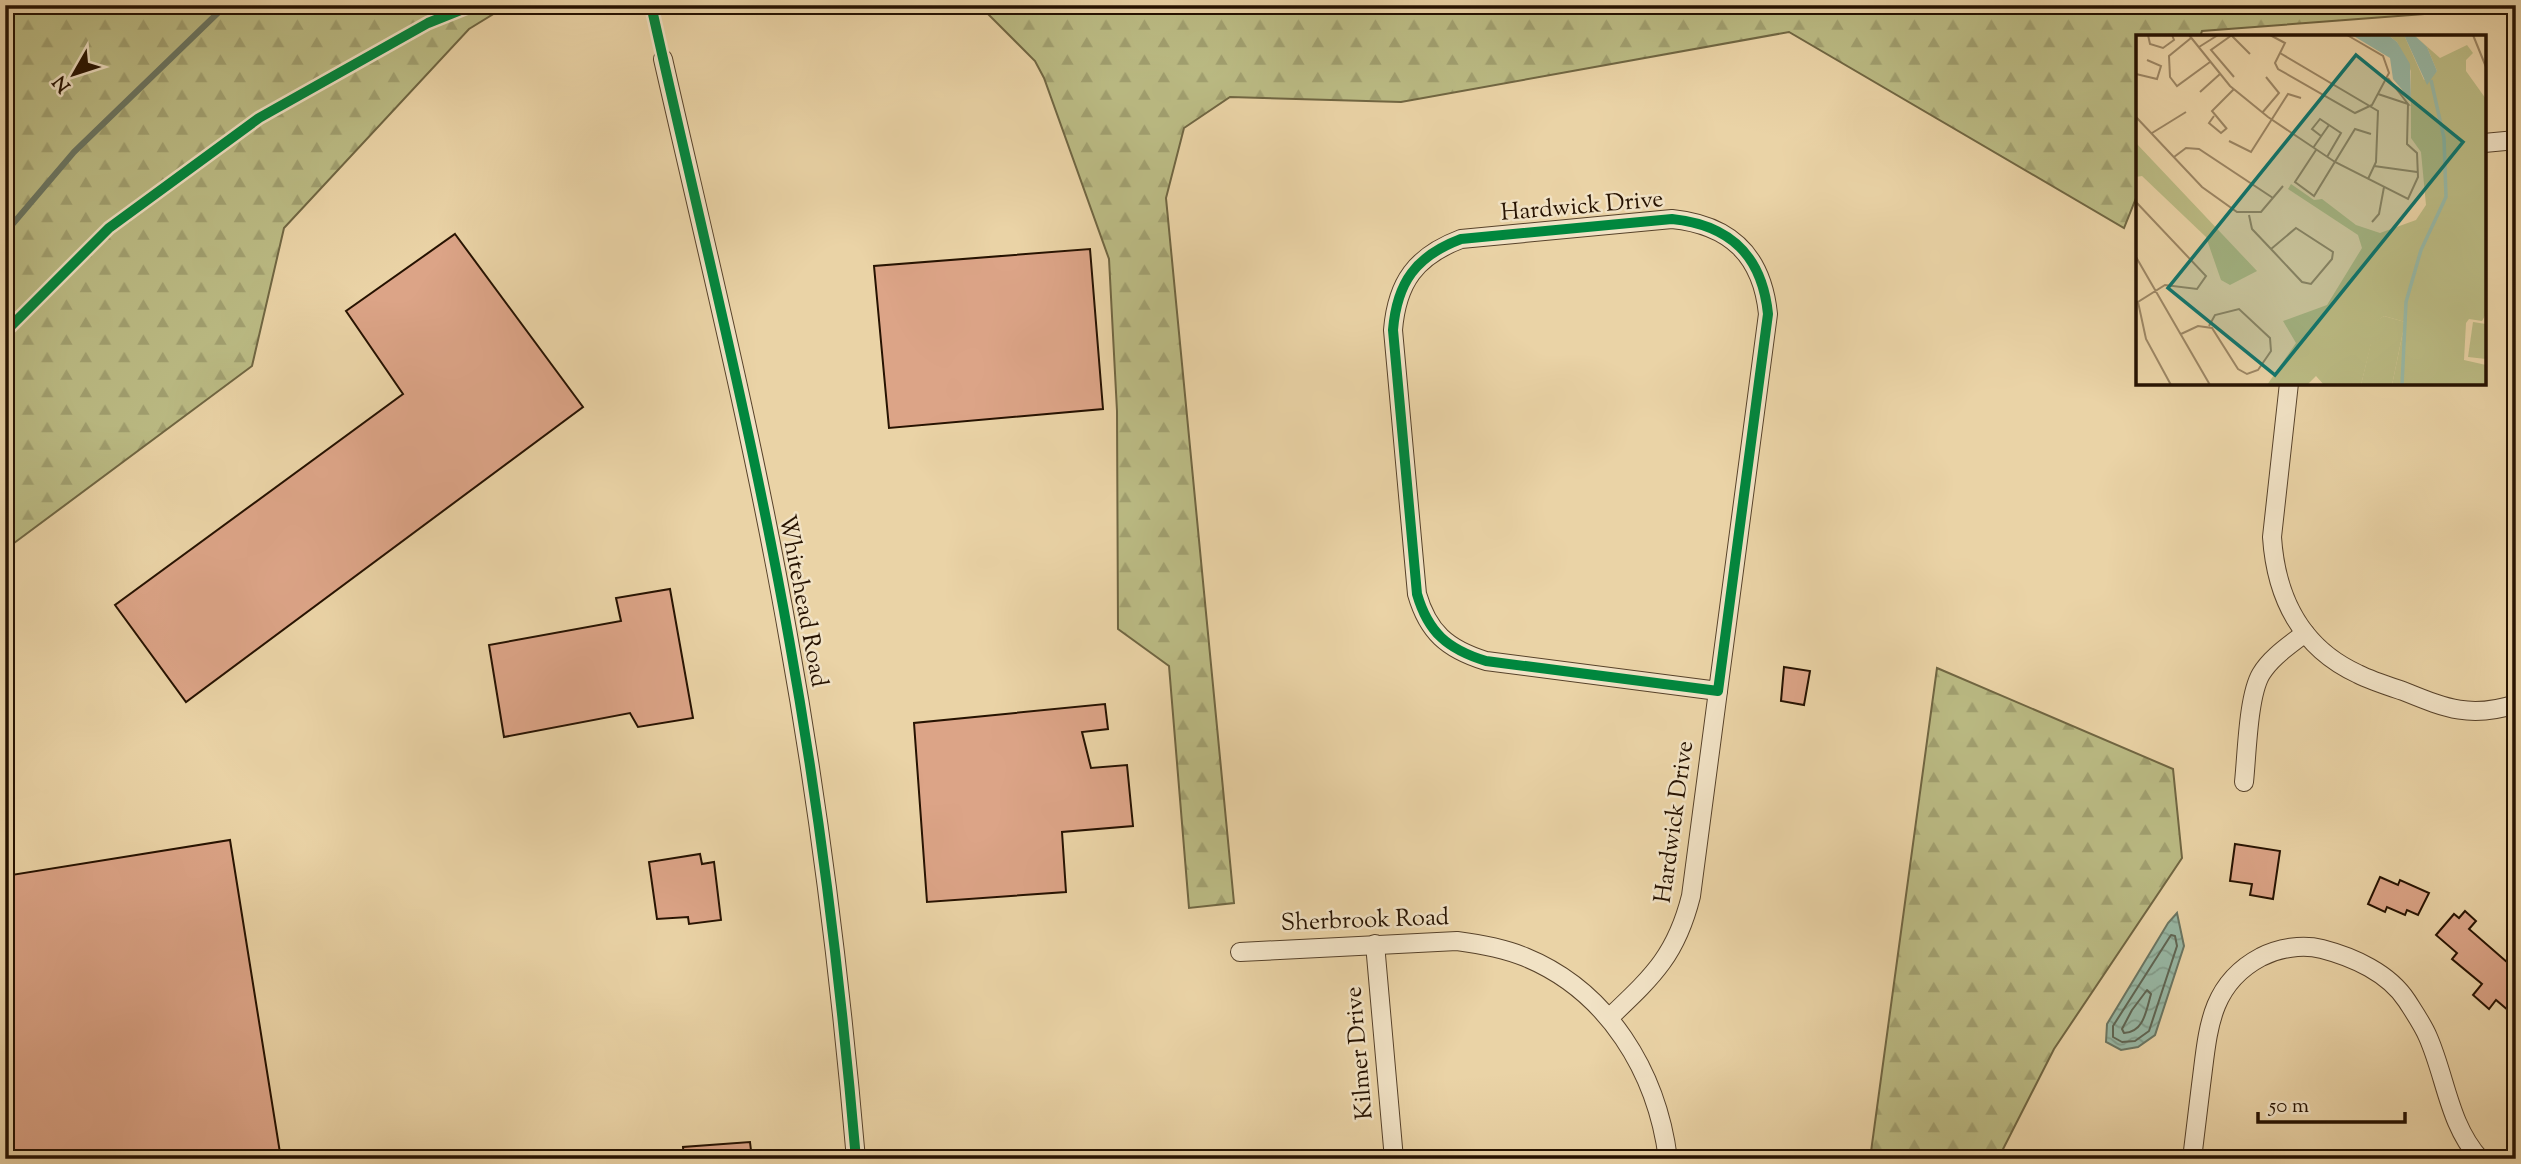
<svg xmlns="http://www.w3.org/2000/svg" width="2521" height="1164" viewBox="0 0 2521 1164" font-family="'Sorts Mill Goudy',serif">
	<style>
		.forest { fill: url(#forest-firs); stroke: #706642; stroke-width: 2 }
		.water { fill: url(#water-waves); stroke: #6a7663; stroke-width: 2 }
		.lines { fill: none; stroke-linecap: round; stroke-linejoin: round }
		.shore { stroke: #5f6553; stroke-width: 2 }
		.stream { stroke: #6a7663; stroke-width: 6 }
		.building { fill: #dca487; stroke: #261201; stroke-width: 2 }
		.minor-casing { stroke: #57422a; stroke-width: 20 }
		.minor { stroke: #f1e2c5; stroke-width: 18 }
		.cycleway-casing { stroke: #f1e2c5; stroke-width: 15 }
		.cycleway { stroke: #00873e; stroke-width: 10 }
		.labels { text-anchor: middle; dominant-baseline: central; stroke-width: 5; stroke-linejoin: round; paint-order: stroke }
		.street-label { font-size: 24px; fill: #261201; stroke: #f1e2c5 }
		.inset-river { fill: none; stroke: #98b8a5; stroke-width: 3.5 }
		.inset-road { fill: none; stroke: #9c8664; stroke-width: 2 }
		.view { fill: #0f766e; fill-opacity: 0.15; stroke: #0f766e; stroke-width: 3.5 }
		.inset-edge { fill: none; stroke: #261201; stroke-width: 3.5 }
	</style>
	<defs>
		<pattern id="forest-firs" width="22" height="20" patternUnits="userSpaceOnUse" patternTransform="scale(1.75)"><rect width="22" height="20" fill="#bbbb84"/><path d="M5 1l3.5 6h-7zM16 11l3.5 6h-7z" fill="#a1a070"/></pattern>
		<pattern id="water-waves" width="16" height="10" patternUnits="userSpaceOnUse" patternTransform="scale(1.75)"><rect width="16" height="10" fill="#98b8a5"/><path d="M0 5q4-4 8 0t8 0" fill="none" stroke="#839d8c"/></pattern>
	</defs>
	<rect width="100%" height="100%" fill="#ead3a6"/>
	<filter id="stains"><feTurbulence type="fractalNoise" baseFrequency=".00286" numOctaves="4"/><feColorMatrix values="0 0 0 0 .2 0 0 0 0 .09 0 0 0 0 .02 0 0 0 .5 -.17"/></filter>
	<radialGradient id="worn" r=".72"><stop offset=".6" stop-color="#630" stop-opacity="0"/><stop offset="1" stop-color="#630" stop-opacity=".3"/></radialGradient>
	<!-- forest -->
	<g class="forest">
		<polygon points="5,5 508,5 469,29 284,228 252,366 6,549 5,553"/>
		<polygon points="979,5 2516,5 2516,7 2202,31 2200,37 2138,37 2138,193 2124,228 1789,32 1401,102 1230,97 1184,128 1166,198 1234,903 1189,908 1169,666 1118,629 1117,411 1109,259 1044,78 1035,61"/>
		<polygon points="1937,668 2173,769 2182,858 2054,1049 1998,1159 1870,1159"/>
	</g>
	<!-- water -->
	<polygon class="water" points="2177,913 2184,946 2155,1035 2138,1047 2121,1050 2106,1042 2107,1024 2168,923"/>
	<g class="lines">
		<!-- shore -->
		<g class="shore">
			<polygon points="2171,935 2175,936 2177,946 2149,1031 2135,1041 2122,1042 2113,1037 2113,1026"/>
			<path d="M2147,990L2151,994C2146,1011 2144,1032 2124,1033L2122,1029L2132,1010Z"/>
		</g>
		<!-- stream -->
		<polyline class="stream" points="5,233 74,152 226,5"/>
	</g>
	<!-- building -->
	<g class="building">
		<polygon points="455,234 583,407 186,702 115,605 403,394 346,311"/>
		<polygon points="1090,249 1103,409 889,428 874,266"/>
		<polygon points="670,589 693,718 638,727 630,713 504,737 489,645 621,621 616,598"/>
		<polygon points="1784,667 1810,671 1804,705 1781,701"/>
		<polygon points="1105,704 1108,729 1082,732 1091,768 1127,765 1133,826 1062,832 1066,892 927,902 914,723"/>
		<polygon points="230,840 281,1159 5,1159 5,876"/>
		<polygon points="2235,844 2280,851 2273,899 2250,895 2252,884 2230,881"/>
		<polygon points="700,854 702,864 714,862 721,920 689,924 688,917 657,919 649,862"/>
		<polygon points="2380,877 2398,885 2400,880 2429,893 2418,915 2407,910 2405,915 2387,907 2385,912 2368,904"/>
		<polygon points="2465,911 2476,921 2469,929 2516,970 2516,1017 2496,1000 2489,1009 2473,995 2482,984 2452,959 2457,953 2436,935 2454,914 2459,918"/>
		<polygon points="750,1142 752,1159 684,1159 683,1147"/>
	</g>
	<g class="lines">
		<defs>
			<g id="minor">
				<path d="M663,59C707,252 755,445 789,641C820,813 841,985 856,1159"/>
				<polyline points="2484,143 2516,140"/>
				<path d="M1672,219C1730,225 1762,255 1768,314L1718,691L1486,661C1447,649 1428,632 1417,594L1393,330C1397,282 1416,256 1461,239Z"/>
				<path d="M2289,383L2272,537C2276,597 2301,648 2358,674C2372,681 2388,686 2403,691C2445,708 2470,719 2516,704"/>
				<path d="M2244,782C2247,754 2248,696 2261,674C2271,657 2290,645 2305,633"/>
				<polyline points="1375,944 1394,1159"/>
				<path d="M1240,952L1457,941C1480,944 1503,948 1525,957C1608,991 1657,1072 1668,1159"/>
				<path d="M1609,1018C1652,977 1676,956 1691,896L1718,691"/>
				<path d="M2192,1159C2195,1134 2198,1110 2201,1085C2208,1033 2208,985 2261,957C2279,948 2302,944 2322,949C2353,957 2389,973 2407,1001C2414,1012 2423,1025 2428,1037C2446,1078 2449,1125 2480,1159"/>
			</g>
		</defs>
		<!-- minor casing -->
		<use href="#minor" class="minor-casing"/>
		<!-- minor -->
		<use href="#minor" class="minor"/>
		<defs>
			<g id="cycleway">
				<path d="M651,5C698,216 751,426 789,639C820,811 841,984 856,1159"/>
				<path d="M1672,219C1730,225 1762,255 1768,314L1718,691L1486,661C1447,649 1428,632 1417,594L1393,330C1397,282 1416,256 1461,239Z"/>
				<polyline points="5,332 109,228 259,118 428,23 473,5"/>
			</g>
		</defs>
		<!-- cycleway casing -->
		<use href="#cycleway" class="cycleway-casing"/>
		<!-- cycleway -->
		<use href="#cycleway" class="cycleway"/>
	</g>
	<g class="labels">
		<!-- street labels -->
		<g class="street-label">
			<text transform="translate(1582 207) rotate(-5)">Hardwick Drive</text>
			<text transform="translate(802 601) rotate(79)">Whitehead Road</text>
			<text transform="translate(1675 822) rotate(-82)">Hardwick Drive</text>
			<text transform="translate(1365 921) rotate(-2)">Sherbrook Road</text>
			<text transform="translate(1360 1053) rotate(-95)">Kilmer Drive</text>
		</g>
	</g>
	<!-- overview -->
	<g transform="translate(2136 35)">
		<rect width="350" height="350" fill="#ead3a6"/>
		<path d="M248,281L269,287L256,350H225L240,286Z" fill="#bbbb84"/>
		<path d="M252,0H268L288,45L301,36L291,12L278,0L304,23L331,10L337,18L330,25V36L350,64V279L346,286L333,284L330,288L328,325L350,330V350H256L269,287L248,281L241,286L248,288V300L235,309L225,350H188L180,341L171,350H131L160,308L147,286L191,270L226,213L222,200L152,154L155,149L178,165L186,164L220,190L244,198L280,185L290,170L285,117L275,103V36L261,7ZM0,108L121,236L94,250L85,245L70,202L6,141L0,142Z" fill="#bbbb84"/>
		<path d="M337,287L350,289V324L332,322Z" fill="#bbbb84"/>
		<path d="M216,0H252L261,7L274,29L275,65L257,44L254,23ZM268,0H278L291,12L301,36L291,50Z" fill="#98b8a5"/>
		<path class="inset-river" d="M266,350L270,267L285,215L310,162L308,103L295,45"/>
		<path class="inset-road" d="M12,0L14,9L27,13L38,5L36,0M53,0L94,51L132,82L199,127L272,164L282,142L281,118L271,109L272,69M96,0L75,15L98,42M134,0L149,8L139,28L142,34L219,78L236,70L253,38L247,21L211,0M337,0L350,32M96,1L114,19M55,3L33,21L34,42L41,51L74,27M63,12L82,0M144,18L242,76L240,127L232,144M0,39L21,44L25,31L11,25M64,57L84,39M242,59L272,69L252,43M126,78L143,58L130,42M78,81L73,88L85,98L91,93M0,82L66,152L101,177H125L147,151M91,94L76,76L98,54M16,98L50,77M185,101L176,94L184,84L205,98L191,122M93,106L115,117L152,59L165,63M177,113L193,90M180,115L159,147L178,161L219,94L235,99M38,122L50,113L63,114L137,163M238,131L281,137M0,167L70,241L61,254L29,250L2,267L10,304L35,350M113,180L116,194L135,214M236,187L243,179L248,152M160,193L197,217L196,224L175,249L166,247L135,214ZM0,222L74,350M45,299L62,291L76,293L102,334L111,339L122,335L135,316L134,303L103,274L79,280L73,291"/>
		<path class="view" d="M220,20L327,107L139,340L32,253Z"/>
		<rect width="350" height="350" class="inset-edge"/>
	</g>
	<!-- margin -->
	<rect width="2521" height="1164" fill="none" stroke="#ead3a6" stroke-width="28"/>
	<rect x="7" y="7" width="2507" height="1150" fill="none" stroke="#261201" stroke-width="3.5"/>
	<rect x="14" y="14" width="2493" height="1136" fill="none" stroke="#261201" stroke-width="2"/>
	<!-- north arrow -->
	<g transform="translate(74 74) rotate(231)" stroke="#f1e2c5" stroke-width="5" paint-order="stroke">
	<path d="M0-5L12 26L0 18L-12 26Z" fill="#261201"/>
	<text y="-10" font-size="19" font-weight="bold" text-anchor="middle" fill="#261201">N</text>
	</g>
	<!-- scale -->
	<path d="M2258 1112v10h147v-10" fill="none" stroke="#261201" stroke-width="3.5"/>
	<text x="2269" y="1112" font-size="21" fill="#261201" stroke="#f1e2c5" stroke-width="5" paint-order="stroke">50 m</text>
	<rect width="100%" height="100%" filter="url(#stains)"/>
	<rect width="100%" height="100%" fill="url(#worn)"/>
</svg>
